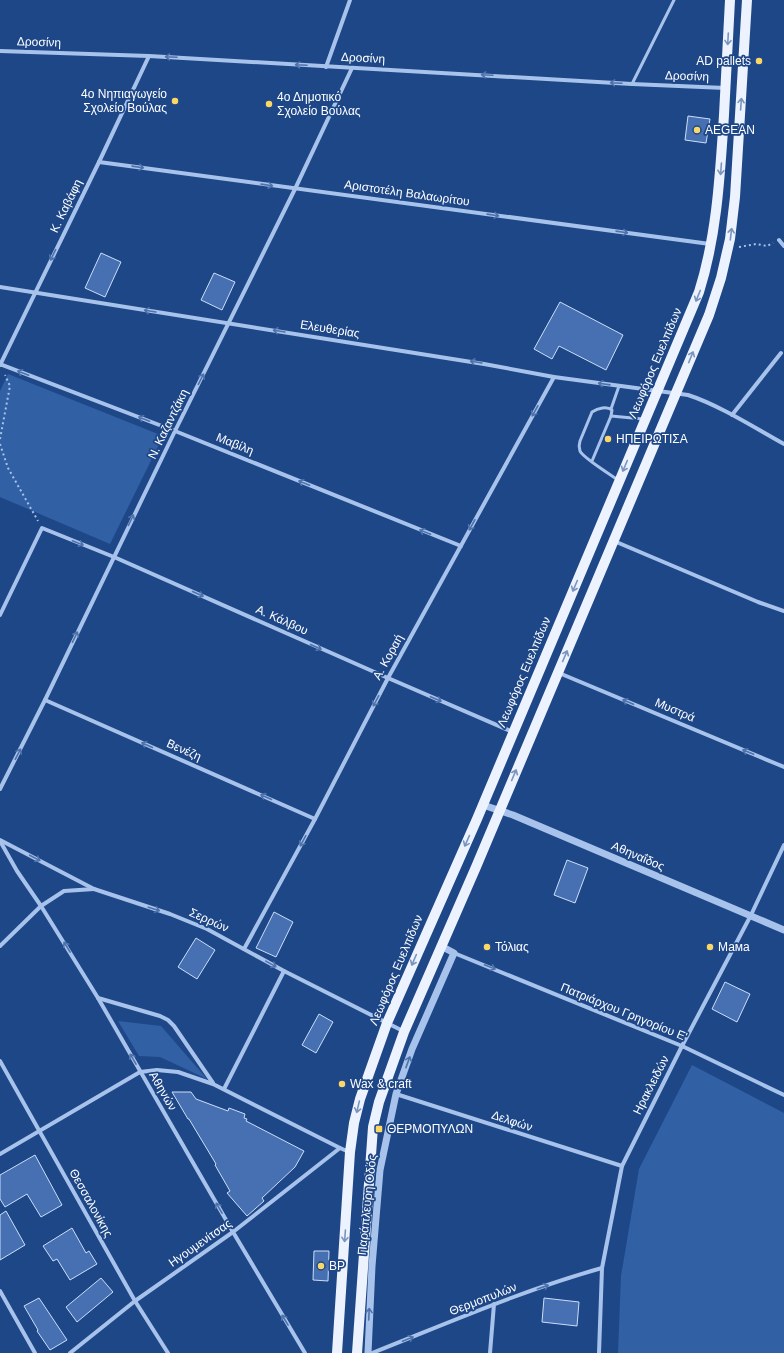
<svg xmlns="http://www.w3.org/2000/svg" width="784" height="1353" viewBox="0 0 784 1353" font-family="Arial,sans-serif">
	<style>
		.green { fill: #3160a5 }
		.building { fill: #4670b1; stroke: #ccdef8 }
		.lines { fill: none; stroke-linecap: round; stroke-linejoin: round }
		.path { stroke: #a8c3eb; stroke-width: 2; stroke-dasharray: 2 3; stroke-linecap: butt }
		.service { stroke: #a8c3eb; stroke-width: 3 }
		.minor { stroke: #a8c3eb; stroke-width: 4 }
		.tertiary { stroke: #a8c3eb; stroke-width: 7 }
		.primary { stroke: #ecf2fe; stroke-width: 10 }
		.oneway { stroke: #7b94bd }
		.oneway2 { stroke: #4e72ab }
		.poi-dot { fill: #fad766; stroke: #1e4788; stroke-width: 1.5 }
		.labels { text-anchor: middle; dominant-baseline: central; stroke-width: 3.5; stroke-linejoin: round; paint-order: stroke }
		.street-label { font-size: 12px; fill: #fff; stroke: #1e4788 }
		.poi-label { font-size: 12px; fill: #fff; stroke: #1e4788; text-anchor: start }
	</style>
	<rect width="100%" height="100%" fill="#1e4788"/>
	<!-- green -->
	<g class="green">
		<polygon points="8,374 163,436 110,544 0,497 0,391"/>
		<polygon points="118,1021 161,1026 207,1079 160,1057 139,1056"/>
		<polygon points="692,1065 784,1113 784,1353 618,1353 621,1276 639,1169"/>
	</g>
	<!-- building -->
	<g class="building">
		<polygon points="688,116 710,119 706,143 685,140"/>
		<polygon points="101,253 121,262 105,297 85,288"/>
		<polygon points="214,273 235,282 222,310 201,300"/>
		<polygon points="560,302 623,335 606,370 559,346 552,359 534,349"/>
		<polygon points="567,860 588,868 575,903 554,895"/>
		<polygon points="274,912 293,922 276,957 256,948"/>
		<polygon points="196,938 215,950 197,979 178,967"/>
		<polygon points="725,982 750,994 737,1022 712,1009"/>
		<polygon points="319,1014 333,1022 316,1053 302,1045"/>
		<polygon points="172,1092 191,1092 196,1099 228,1111 229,1108 245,1114 244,1118 247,1119 246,1121 304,1151 295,1167 262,1198 264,1201 247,1216 227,1193 230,1191 215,1165 216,1164 189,1119 188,1119"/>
		<polygon points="35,1155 62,1205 41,1217 27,1194 5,1207 0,1199 0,1175"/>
		<polygon points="6,1211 25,1245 0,1260 0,1215"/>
		<polygon points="72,1228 86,1253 89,1251 97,1264 70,1280 57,1259 53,1261 43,1246"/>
		<polygon points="314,1251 329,1251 328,1281 313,1280"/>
		<polygon points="101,1278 113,1292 77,1322 66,1307"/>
		<polygon points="39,1298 67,1340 50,1350 37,1331 38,1330 24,1306"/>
		<polygon points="544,1298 579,1302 577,1326 542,1322"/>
	</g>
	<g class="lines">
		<!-- path -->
		<g class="path">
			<polyline points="739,247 756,244 767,246 773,243"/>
			<polyline points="0,439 10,386 5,375"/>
			<polyline points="0,444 8,468 38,521"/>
		</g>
		<!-- service -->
		<g class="service">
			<polyline points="632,84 674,0"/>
			<polyline points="611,409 619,386"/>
			<polyline points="611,416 643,419"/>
			<path d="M592,461L611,416L612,410C607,406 598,408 592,412L580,441C579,444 579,448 580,451C582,457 611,475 618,480"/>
		</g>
		<!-- minor -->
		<g class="minor">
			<polyline points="0,51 149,56 632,84 725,88"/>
			<polyline points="326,67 350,0"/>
			<polyline points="99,162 710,244"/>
			<polyline points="779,240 784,246"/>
			<path d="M0,287L484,364L554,377L688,395C719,405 755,428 784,444"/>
			<polyline points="0,364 175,431 461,546"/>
			<polyline points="0,365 99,162 149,56"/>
			<polyline points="732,415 781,353"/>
			<polyline points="614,541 758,602 784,611"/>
			<polyline points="0,615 42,528 114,557 388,678 513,732"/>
			<polyline points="559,673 784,767"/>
			<polyline points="45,700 315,819"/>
			<polyline points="0,789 45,700 175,431 295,189 352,68"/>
			<polyline points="0,840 94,889 170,914 207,929 284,971 403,1031"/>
			<polyline points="0,841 17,871 41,906 98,998 233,1232 305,1353"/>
			<polyline points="0,946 41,906 64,891 94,889"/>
			<polyline points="244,949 315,819 388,678 554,377"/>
			<polyline points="454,953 682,1046 784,1095"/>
			<polyline points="98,998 160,1016 168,1020 174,1026 213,1083"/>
			<polyline points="0,1061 135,1301 168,1353"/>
			<polyline points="224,1089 284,971"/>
			<polyline points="396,1094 622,1166"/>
			<polyline points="0,1154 140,1072 157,1070 178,1072 213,1084 340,1148 349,1152"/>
			<polyline points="0,1291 35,1353"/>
			<polyline points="70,1353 135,1301 233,1232 340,1148"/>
			<path d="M372,1353C448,1323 523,1290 602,1268"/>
			<polyline points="490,1353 494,1304"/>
			<polyline points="599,1353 602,1268 622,1166 682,1046 751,915 784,845"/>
		</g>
		<!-- tertiary -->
		<g class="tertiary">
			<polyline points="483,805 513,815 784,930"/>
			<polyline points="368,1353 372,1266 380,1170 396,1094 412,1049 454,953 441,946"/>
		</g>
		<!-- primary -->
		<g class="primary">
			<path d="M337,1353L350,1152L354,1123L360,1099L387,1023L477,819L699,292C717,235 720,175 724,115C726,77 728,38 730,0"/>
			<polyline points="357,1353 371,1155 373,1127 379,1102 404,1032 476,867 676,393 709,315 721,278 730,239 735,197 747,0"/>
		</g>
	</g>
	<!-- one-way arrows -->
	<defs><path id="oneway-shaft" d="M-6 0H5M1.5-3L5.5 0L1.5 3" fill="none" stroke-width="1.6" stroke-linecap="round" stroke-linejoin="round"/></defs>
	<g class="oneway">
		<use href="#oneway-shaft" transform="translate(728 39) rotate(93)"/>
		<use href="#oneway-shaft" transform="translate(741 104) rotate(-86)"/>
		<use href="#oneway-shaft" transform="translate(721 169) rotate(94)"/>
		<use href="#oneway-shaft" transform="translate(731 234) rotate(-83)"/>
		<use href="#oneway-shaft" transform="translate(698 296) rotate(112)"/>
		<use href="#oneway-shaft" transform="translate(691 357) rotate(-68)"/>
		<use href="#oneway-shaft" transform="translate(625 466) rotate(113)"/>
		<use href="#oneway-shaft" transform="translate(575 586) rotate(113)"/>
		<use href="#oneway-shaft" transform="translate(565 656) rotate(-67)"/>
		<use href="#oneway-shaft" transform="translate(514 775) rotate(-67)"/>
		<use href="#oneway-shaft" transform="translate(467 841) rotate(114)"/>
		<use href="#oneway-shaft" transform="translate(414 960) rotate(113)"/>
		<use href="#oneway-shaft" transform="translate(358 1107) rotate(103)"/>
		<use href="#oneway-shaft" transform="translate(345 1236) rotate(94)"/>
	</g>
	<g class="oneway2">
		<use href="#oneway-shaft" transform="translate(171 57) rotate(-177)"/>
		<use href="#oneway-shaft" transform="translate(301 65) rotate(-177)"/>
		<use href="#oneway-shaft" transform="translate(487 75) rotate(-177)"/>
		<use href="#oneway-shaft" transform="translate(616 83) rotate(-177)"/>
		<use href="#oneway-shaft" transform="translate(138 167) rotate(8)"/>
		<use href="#oneway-shaft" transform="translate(267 185) rotate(8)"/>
		<use href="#oneway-shaft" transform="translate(493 215) rotate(8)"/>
		<use href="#oneway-shaft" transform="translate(622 232) rotate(8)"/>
		<use href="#oneway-shaft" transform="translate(53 255) rotate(116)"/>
		<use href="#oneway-shaft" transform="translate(150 311) rotate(-171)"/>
		<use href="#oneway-shaft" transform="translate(279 331) rotate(-171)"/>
		<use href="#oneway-shaft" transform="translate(476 362) rotate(-171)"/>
		<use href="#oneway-shaft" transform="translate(23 373) rotate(-159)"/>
		<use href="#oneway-shaft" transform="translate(201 379) rotate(-63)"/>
		<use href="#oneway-shaft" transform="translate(604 384) rotate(-172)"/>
		<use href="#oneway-shaft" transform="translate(535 411) rotate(119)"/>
		<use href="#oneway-shaft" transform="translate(144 419) rotate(-159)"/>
		<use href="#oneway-shaft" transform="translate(304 483) rotate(-158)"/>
		<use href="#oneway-shaft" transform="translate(131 520) rotate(-64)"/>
		<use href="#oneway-shaft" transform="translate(472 525) rotate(119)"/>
		<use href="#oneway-shaft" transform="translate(425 532) rotate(-158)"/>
		<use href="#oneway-shaft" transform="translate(78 543) rotate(22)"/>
		<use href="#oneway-shaft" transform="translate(198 594) rotate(24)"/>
		<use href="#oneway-shaft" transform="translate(75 637) rotate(-64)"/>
		<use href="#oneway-shaft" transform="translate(316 647) rotate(24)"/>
		<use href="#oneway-shaft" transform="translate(436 699) rotate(23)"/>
		<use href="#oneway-shaft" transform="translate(376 701) rotate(118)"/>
		<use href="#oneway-shaft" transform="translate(628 702) rotate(-157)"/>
		<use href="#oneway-shaft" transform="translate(147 745) rotate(-156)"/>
		<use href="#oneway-shaft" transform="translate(748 752) rotate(-157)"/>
		<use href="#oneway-shaft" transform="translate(18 754) rotate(-63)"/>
		<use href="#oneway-shaft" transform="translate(266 797) rotate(-156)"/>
		<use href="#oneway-shaft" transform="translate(303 841) rotate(118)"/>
		<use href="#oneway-shaft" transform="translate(35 858) rotate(28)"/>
		<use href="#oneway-shaft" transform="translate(154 909) rotate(18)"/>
		<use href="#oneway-shaft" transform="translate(67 947) rotate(-122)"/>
		<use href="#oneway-shaft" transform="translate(271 964) rotate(29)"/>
		<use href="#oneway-shaft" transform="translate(490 967) rotate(22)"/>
		<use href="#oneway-shaft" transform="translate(133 1059) rotate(-120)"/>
		<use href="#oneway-shaft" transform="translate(408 1062) rotate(-70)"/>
		<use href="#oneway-shaft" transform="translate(219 1208) rotate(-120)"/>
		<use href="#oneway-shaft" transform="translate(543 1287) rotate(-19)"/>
		<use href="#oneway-shaft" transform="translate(369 1314) rotate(-87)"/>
		<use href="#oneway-shaft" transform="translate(285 1320) rotate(-121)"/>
		<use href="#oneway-shaft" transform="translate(408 1339) rotate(-22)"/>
	</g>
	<!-- markers -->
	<g class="poi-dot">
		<circle cx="759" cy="61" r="4"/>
		<circle cx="175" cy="101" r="4"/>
		<circle cx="269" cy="104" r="4"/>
		<circle cx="697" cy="130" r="4"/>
		<circle cx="608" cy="439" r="4"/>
		<circle cx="487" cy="947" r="4"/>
		<circle cx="710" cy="947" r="4"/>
		<circle cx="342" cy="1084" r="4"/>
		<rect x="375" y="1125" width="8" height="8" rx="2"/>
		<circle cx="321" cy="1266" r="4"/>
	</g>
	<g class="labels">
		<!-- street labels -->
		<g class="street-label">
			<text transform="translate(39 42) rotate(2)">Δροσίνη</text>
			<text transform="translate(363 58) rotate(3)">Δροσίνη</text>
			<text transform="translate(687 76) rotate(2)">Δροσίνη</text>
			<text transform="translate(407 193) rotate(8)">Αριστοτέλη Βαλαωρίτου</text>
			<text transform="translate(66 206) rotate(-64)">Κ. Καβάφη</text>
			<text transform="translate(330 329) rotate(9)">Ελευθερίας</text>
			<text transform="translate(655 363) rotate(-67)">Λεωφόρος Ευελπίδων</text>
			<text transform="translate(168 424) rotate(-64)">Ν. Καζαντζάκη</text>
			<text transform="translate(235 444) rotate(22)">Μαβίλη</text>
			<text transform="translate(282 620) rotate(24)">A. Κάλβου</text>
			<text transform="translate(388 657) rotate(-61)">Α. Κοραή</text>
			<text transform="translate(524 672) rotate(-67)">Λεωφόρος Ευελπίδων</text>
			<text transform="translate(675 710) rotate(23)">Μυστρά</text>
			<text transform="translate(184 750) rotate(24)">Βενέζη</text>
			<text transform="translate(638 856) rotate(23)">Αθηναΐδος</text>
			<text transform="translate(209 920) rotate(24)">Σερρών</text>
			<text transform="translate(396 970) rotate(-67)">Λεωφόρος Ευελπίδων</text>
			<text transform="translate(624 1012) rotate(22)">Πατριάρχου Γρηγορίου Ε'</text>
			<text transform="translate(651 1085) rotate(-63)">Ηρακλειδών</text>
			<text transform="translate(163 1091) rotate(60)">Αθηνών</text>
			<text transform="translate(512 1121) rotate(18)">Δελφών</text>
			<text transform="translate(91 1203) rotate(61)">Θεσσαλονίκης</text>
			<text transform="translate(367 1205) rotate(-84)">Παράπλευρη Οδός</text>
			<text transform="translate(200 1243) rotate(-35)">Ηγουμενίτσας</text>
			<text transform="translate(483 1299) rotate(-21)">Θερμοπυλών</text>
		</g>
		<!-- poi labels -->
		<g class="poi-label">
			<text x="751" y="61" text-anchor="end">AD pallets</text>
			<text x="167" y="94" text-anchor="end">4ο Νηπιαγωγείο<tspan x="167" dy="14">Σχολείο Βούλας</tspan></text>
			<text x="277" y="97">4ο Δημοτικό<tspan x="277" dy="14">Σχολείο Βούλας</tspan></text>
			<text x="705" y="130">AEGEAN</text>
			<text x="616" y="439">ΗΠΕΙΡΩΤΙΣΑ</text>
			<text x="495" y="947">Τόλιας</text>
			<text x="718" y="947">Мама</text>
			<text x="350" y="1084">Wax &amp; craft</text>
			<text x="387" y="1129">ΘΕΡΜΟΠΥΛΩΝ</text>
			<text x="329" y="1266">BP</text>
		</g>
	</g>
</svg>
